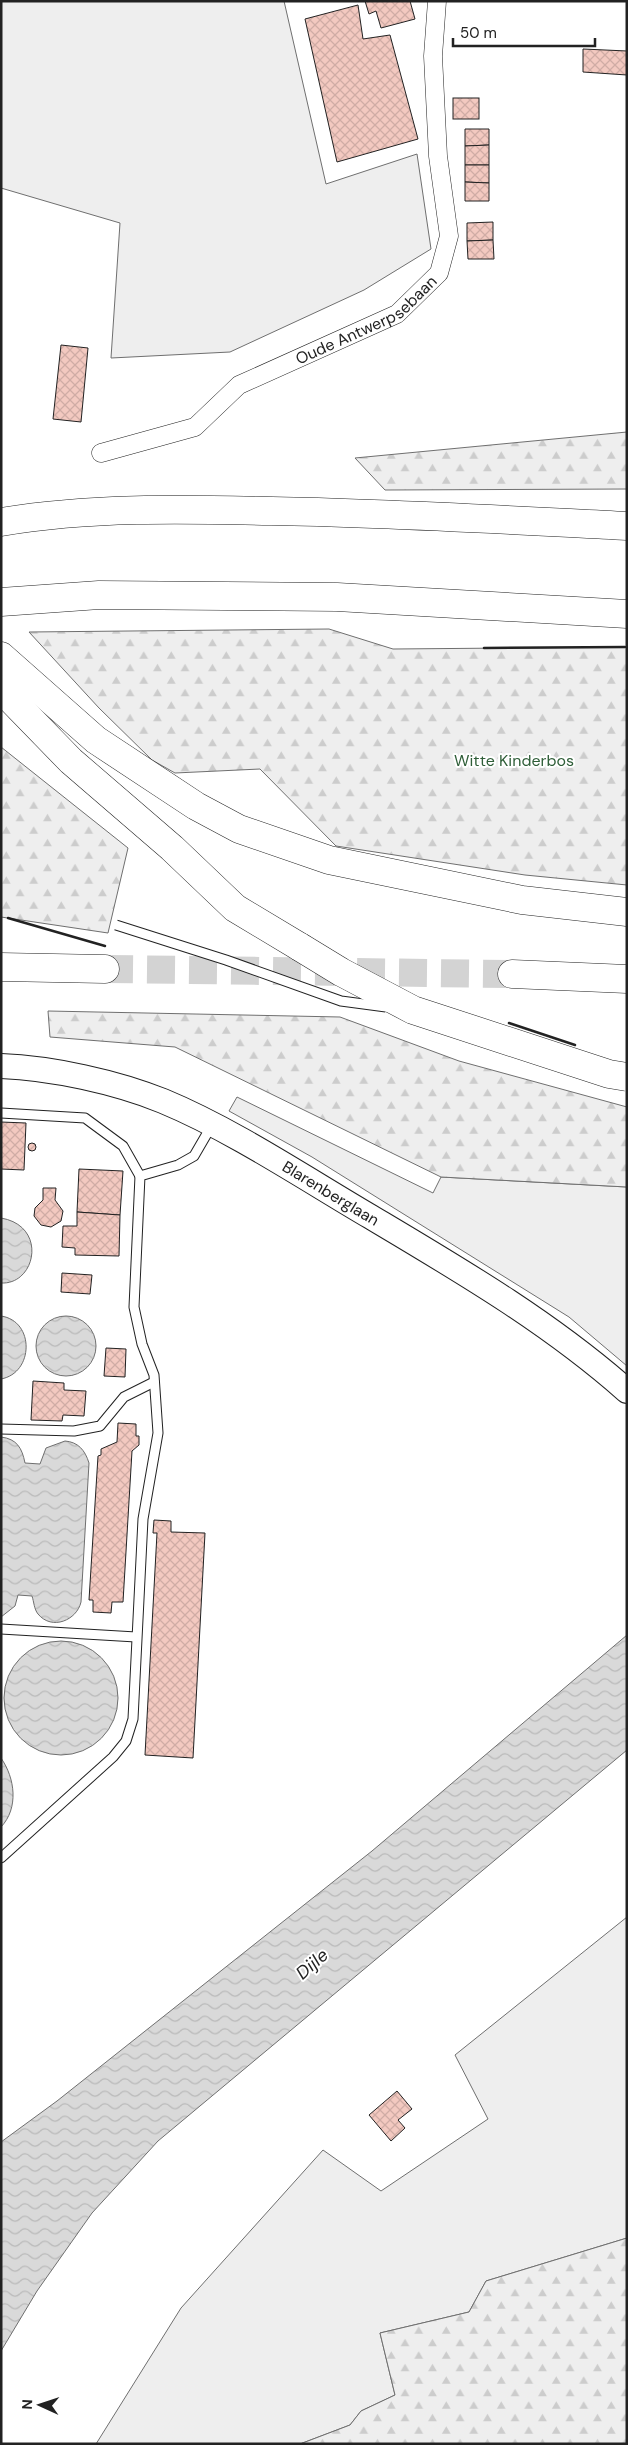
<svg xmlns="http://www.w3.org/2000/svg" width="628" height="2445" viewBox="0 0 628 2445" font-family="'DM Sans',sans-serif">
	<style>
		.grass { fill: #eee; stroke: #6f6f6f }
		.forest { fill: url(#forest-firs); stroke: #6f6f6f }
		.water { fill: url(#water-waves); stroke: #6f6f6f }
		.building { fill: url(#building-cross-hatch); stroke: #222 }
		.lines { fill: none; stroke-linecap: round; stroke-linejoin: round }
		.highway-tunnel { stroke: #d3d3d3; stroke-width: 28; stroke-dasharray: 28 14; stroke-linecap: butt }
		.lane-casing { stroke: #222; stroke-width: 11 }
		.street-casing { stroke: #222; stroke-width: 19 }
		.secondary-casing { stroke: #222; stroke-width: 26 }
		.highway-casing { stroke: #222; stroke-width: 29 }
		.lane { stroke: #fff; stroke-width: 9 }
		.street { stroke: #fff; stroke-width: 18 }
		.secondary { stroke: #fff; stroke-width: 24 }
		.highway { stroke: #fff; stroke-width: 28 }
		.lane-bridge-casing { stroke: #222; stroke-width: 11; stroke-linecap: butt }
		.highway-bridge-casing { stroke: #222; stroke-width: 29; stroke-linecap: butt }
		.lane-bridge { stroke: #fff; stroke-width: 9 }
		.highway-bridge { stroke: #fff; stroke-width: 28 }
		.wall { stroke: #222; stroke-width: 2.5 }
		.labels { text-anchor: middle; dominant-baseline: central; stroke-width: 4; stroke-linejoin: round; paint-order: stroke }
		.street-label { font-size: 16px; fill: #222; stroke: #fff }
		.park-label { font-size: 16px; fill: #2f5e38; stroke: #fff }
		.water-label { font-size: 18px; font-style: italic; fill: #222; stroke: #fff }
	</style>
	<defs>
		<pattern id="forest-firs" width="22" height="20" patternUnits="userSpaceOnUse" patternTransform="scale(1.25)"><rect width="22" height="20" fill="#eee"/><path d="M5 1l3.5 6h-7zM16 11l3.5 6h-7z" fill="#ccc"/></pattern>
		<pattern id="water-waves" width="16" height="10" patternUnits="userSpaceOnUse" patternTransform="scale(1.25)"><rect width="16" height="10" fill="#d9d9d9"/><path d="M0 5q4-4 8 0t8 0" fill="none" stroke="#bababa"/></pattern>
		<pattern id="building-cross-hatch" width="8" height="8" patternUnits="userSpaceOnUse" patternTransform="scale(1.25)"><rect width="8" height="8" fill="#f3c9c0"/><path d="M0 0l8 8M0 8l8-8" fill="none" stroke="#d0aca5"/></pattern>
	</defs>
	<rect width="100%" height="100%" fill="#fff"/>
	<!-- grass -->
	<g class="grass">
		<polygon points="1,1 284,1 326,184 417,154 431,249 364,290 230,352 111,358 120,223 1,188"/>
		<polygon points="237,1097 433,1193 441,1177 627,1187 627,1366 569,1317 312,1157 229,1111"/>
		<polygon points="627,1917 627,2238 486,2281 469,2312 380,2333 395,2395 361,2411 350,2425 300,2444 96,2444 181,2308 323,2150 381,2191 488,2119 455,2055"/>
	</g>
	<!-- forest -->
	<g class="forest">
		<polygon points="627,432 627,489 385,490 355,458"/>
		<polygon points="329,629 393,649 627,647 627,885 525,875 336,846 260,769 175,773 152,760 99,708 29,632"/>
		<polygon points="1,747 128,848 108,933 1,917"/>
		<polygon points="48,1011 340,1017 459,1061 627,1107 627,1187 441,1177 175,1047 50,1037"/>
		<polygon points="627,2238 627,2444 300,2444 350,2425 361,2411 395,2395 380,2333 469,2312 486,2281"/>
	</g>
	<!-- water -->
	<g class="water">
		<path d="M1,1218C48,1226 36,1285 1,1283Z"/>
		<path d="M1,1316C35,1321 34,1373 1,1379Z"/>
		<circle cx="66" cy="1346" r="30"/>
		<path d="M1,1437C17,1439 22,1448 25,1463L40,1464L46,1448L65,1441C78,1442 85,1450 89,1463L81,1602C77,1620 52,1631 38,1614C34,1609 34,1602 32,1596L18,1595L15,1606L1,1617Z"/>
		<polygon points="627,1635 627,1750 158,2141 92,2213 37,2291 1,2351 1,2142 57,2101 372,1851"/>
		<circle cx="61" cy="1698" r="57"/>
		<path d="M1,1758C15,1778 19,1808 1,1827Z"/>
	</g>
	<!-- building -->
	<g class="building">
		<polygon points="365,1 410,1 415,19 381,28 376,11 369,14"/>
		<polygon points="358,5 363,39 390,35 418,139 337,162 305,19"/>
		<polygon points="583,49 627,51 627,75 583,72"/>
		<rect x="453" y="98" width="26" height="21"/>
		<polygon points="465,129 489,129 489,145 465,146"/>
		<polygon points="489,145 489,165 465,165 465,146"/>
		<polygon points="465,165 489,165 489,183 465,182"/>
		<polygon points="465,182 489,183 489,201 465,201"/>
		<polygon points="493,222 493,240 467,241 467,223"/>
		<polygon points="493,240 494,259 468,259 467,241"/>
		<polygon points="61,345 88,348 81,422 53,419"/>
		<polygon points="1,1122 26,1123 24,1170 1,1169"/>
		<circle cx="32" cy="1147" r="4"/>
		<polygon points="79,1169 123,1171 120,1215 77,1212"/>
		<polygon points="43,1188 56,1188 55,1200 63,1211 61,1221 51,1227 41,1225 34,1216 35,1208 43,1200"/>
		<polygon points="77,1212 120,1215 119,1256 75,1255 75,1248 62,1247 63,1226 77,1226"/>
		<polygon points="62,1273 92,1275 90,1294 61,1292"/>
		<polygon points="106,1348 126,1349 125,1377 104,1376"/>
		<polygon points="33,1381 64,1383 64,1390 86,1391 84,1416 63,1415 62,1421 31,1420"/>
		<polygon points="118,1423 136,1424 136,1436 139,1436 139,1445 132,1451 123,1602 112,1602 111,1613 93,1612 93,1600 89,1600 98,1456 101,1455 101,1449 117,1442"/>
		<polygon points="154,1520 171,1521 171,1532 205,1533 193,1758 145,1755 157,1533 153,1533"/>
		<polygon points="397,2091 412,2109 398,2120 405,2128 391,2141 369,2115"/>
	</g>
	<g class="lines">
		<!-- highway-tunnel -->
		<polyline class="highway-tunnel" points="105,969 512,974"/>
		<defs>
			<g id="lane">
				<polyline points="1,1113 85,1118 123,1146 140,1176"/>
				<polyline points="1,1429 74,1431 100,1426 124,1397 154,1382"/>
				<polyline points="1,1629 136,1637"/>
				<polyline points="1,1858 113,1757 126,1741 133,1719 143,1519 158,1433 154,1375 142,1344 134,1307 140,1176 178,1165 194,1156 212,1125"/>
			</g>
			<g id="street">
				<path id="s1" d="M101,453L195,427L239,385L397,314L439,273L449,236L438,156L433,56L437,1"/>
			</g>
			<g id="secondary">
				<path id="s2" d="M1,1066C52,1068 116,1082 163,1101C233,1130 306,1179 371,1217C460,1270 549,1322 627,1391"/>
			</g>
			<g id="highway">
				<path d="M1,522C90,507 182,509 272,511C390,513 509,520 627,526"/>
				<polyline points="1,602 99,595 337,597 627,614"/>
				<polyline points="1,656 96,740 196,806 239,829 329,860 522,900 627,912"/>
				<polyline points="1,689 71,761 172,848 235,908 300,947"/>
				<polyline points="1,967 105,969"/>
				<polyline points="512,974 627,979"/>
			</g>
		</defs>
		<!-- lane casing -->
		<use href="#lane" class="lane-casing"/>
		<!-- street casing -->
		<use href="#street" class="street-casing"/>
		<!-- secondary casing -->
		<use href="#secondary" class="secondary-casing"/>
		<!-- highway casing -->
		<use href="#highway" class="highway-casing"/>
		<!-- lane -->
		<use href="#lane" class="lane"/>
		<!-- street -->
		<use href="#street" class="street"/>
		<!-- secondary -->
		<use href="#secondary" class="secondary"/>
		<!-- highway -->
		<use href="#highway" class="highway"/>
		<defs>
			<polyline id="lane-bridge" points="116,925 226,960 341,1001 386,1007"/>
			<polyline id="highway-bridge" points="300,947 341,972 413,1010 609,1074 627,1077"/>
		</defs>
		<!-- lane-bridge casing -->
		<use href="#lane-bridge" class="lane-bridge-casing"/>
		<!-- highway-bridge casing -->
		<use href="#highway-bridge" class="highway-bridge-casing"/>
		<!-- lane-bridge -->
		<use href="#lane-bridge" class="lane-bridge"/>
		<!-- highway-bridge -->
		<use href="#highway-bridge" class="highway-bridge"/>
		<!-- wall -->
		<g class="wall">
			<polyline points="484,648 625,647"/>
			<polyline points="8,918 105,946"/>
			<polyline points="509,1023 575,1045"/>
		</g>
	</g>
	<g class="labels">
		<!-- street labels -->
		<g class="street-label">
			<text stroke="none"><textPath href="#s1" startOffset="302">Oude Antwerpsebaan</textPath></text>
			<text stroke="none"><textPath href="#s2" startOffset="358">Blarenberglaan</textPath></text>
		</g>
		<!-- park labels -->
		<g class="park-label">
			<text x="514" y="760">Witte Kinderbos</text>
		</g>
		<!-- water labels -->
		<g class="water-label">
			<text transform="translate(312 1964) rotate(-41)">Dijle</text>
		</g>
	</g>
	<!-- border -->
	<rect width="628" height="2445" fill="none" stroke="#222222" stroke-width="5"/>
	<!-- north arrow -->
	<g transform="translate(40 2405) rotate(273)" stroke="#ffffff" stroke-width="4" paint-order="stroke">
	<path d="M0-4L9 19L0 12L-9 19Z" fill="#222222"/>
	<text y="-8" font-size="14" font-weight="bold" text-anchor="middle" fill="#222222">N</text>
	</g>
	<!-- scale -->
	<path d="M453 38v8h142v-8" fill="none" stroke="#222222" stroke-width="2.5"/>
	<text x="460" y="38" font-size="15" fill="#222222" stroke="#ffffff" stroke-width="4" paint-order="stroke">50 m</text>
</svg>
